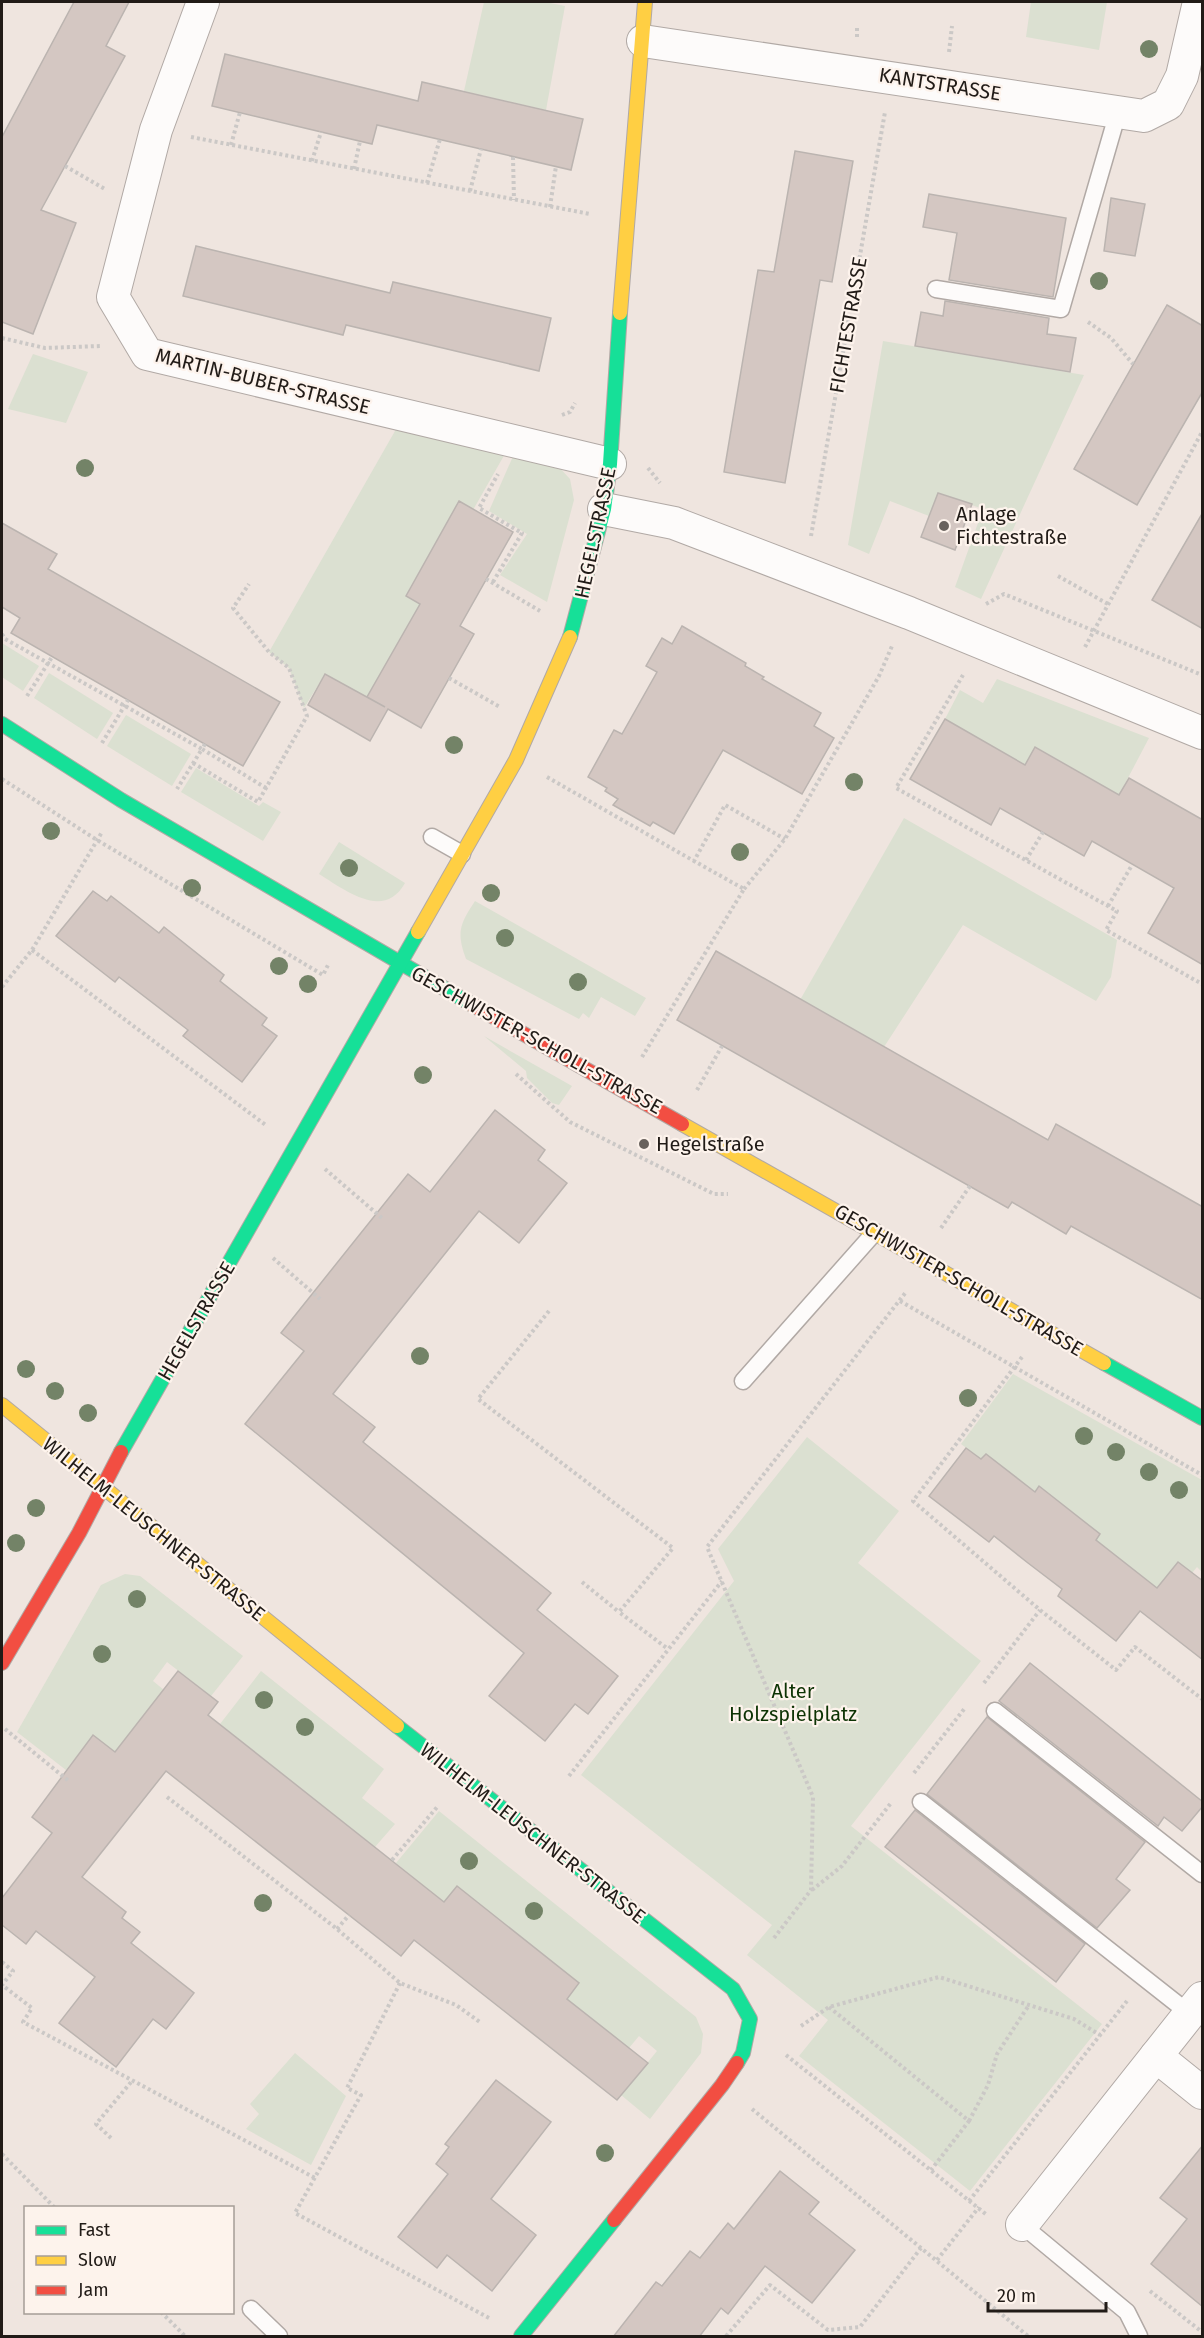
<svg xmlns="http://www.w3.org/2000/svg" width="1204" height="2338" viewBox="0 0 1204 2338" font-family="'Fira Sans',sans-serif">
	<style>
		.green { fill: #dbe0d1 }
		.building { fill: #d4c7c2; stroke: #bbb4b0; stroke-width: 1.5 }
		.lines { fill: none; stroke-linecap: round; stroke-linejoin: round }
		.lane-casing { stroke: #b1a9a5; stroke-width: 19 }
		.street-casing { stroke: #b1a9a5; stroke-width: 34 }
		.fast-casing { stroke: #b1a9a5; stroke-width: 16 }
		.slow-casing { stroke: #b1a9a5; stroke-width: 16 }
		.jam-casing { stroke: #b1a9a5; stroke-width: 16 }
		.path { stroke: #cbc8c6; stroke-width: 4; stroke-dasharray: 3 3; stroke-linecap: butt }
		.lane { stroke: #fdfbfa; stroke-width: 16 }
		.street { stroke: #fdfbfa; stroke-width: 32 }
		.fast { stroke: #16e098; stroke-width: 14 }
		.slow { stroke: #ffcf43; stroke-width: 14 }
		.jam { stroke: #f24e42; stroke-width: 14 }
		.tree { fill: #738367 }
		.poi-dot { fill: #69625d; stroke: #fdf3ec; stroke-width: 2 }
		.labels { text-anchor: middle; dominant-baseline: central; stroke-width: 4.5; stroke-linejoin: round; paint-order: stroke }
		.street-label { font-size: 20px; fill: #211b17; stroke: #fdf3ec }
		.poi-label { font-size: 20px; fill: #211b17; stroke: #fdf3ec; text-anchor: start }
		.park-label { font-size: 20px; fill: #0d3304; stroke: #fdf3ec }
	</style>
	<rect width="100%" height="100%" fill="#efe5df"/>
	<!-- green -->
	<g class="green">
		<polygon points="484,2 545,2 565,6 546,110 464,91"/>
		<polygon points="1031,2 1107,2 1099,50 1026,37"/>
		<polygon points="883,341 1084,375 981,599 955,587 983,509 938,493 929,516 890,501 869,554 848,545"/>
		<polygon points="33,354 88,372 66,423 8,409"/>
		<polygon points="399,424 506,452 473,510 459,501 406,595 420,604 367,697 325,674 304,708 289,668 269,652"/>
		<polygon points="514,454 557,465 570,479 574,500 547,602 500,575 527,534 489,511"/>
		<polygon points="2,643 39,666 23,691 2,677"/>
		<polygon points="49,673 113,713 97,739 34,698"/>
		<polygon points="997,679 1149,738 1119,795 1036,747 1025,765 945,719 960,690 983,703"/>
		<polygon points="126,715 191,754 172,786 107,746"/>
		<polygon points="196,768 259,806 263,802 281,812 263,841 181,792"/>
		<polygon points="904,818 1117,940 1111,977 1096,1001 963,925 884,1047 800,1000"/>
		<path d="M339,842L405,883C384,921 345,890 319,874Z"/>
		<path d="M475,901L646,998L635,1016L601,997L589,1018L583,1013L579,1019L466,959C456,932 460,924 475,901Z"/>
		<polygon points="484,1036 572,1086 559,1105 552,1103 527,1078 526,1071"/>
		<polygon points="1013,1374 1202,1480 1202,1572 1197,1567 1192,1573 1153,1594 1143,1577 1096,1540 1100,1534 1039,1487 1035,1492 986,1454 981,1459 961,1444"/>
		<polygon points="807,1437 899,1511 858,1563 981,1661 851,1826 1102,2024 970,2191 799,2056 828,2020 747,1955 772,1925 581,1775 734,1581 718,1549"/>
		<polygon points="125,1574 140,1576 243,1656 211,1696 167,1662 153,1681 164,1690 115,1752 93,1735 66,1770 17,1732 101,1585"/>
		<polygon points="261,1671 384,1769 362,1798 395,1824 375,1847 220,1724"/>
		<polygon points="439,1811 696,2017 703,2034 701,2053 650,2119 621,2095 657,2051 639,2036 629,2048 567,1999 579,1983 457,1886 444,1902 396,1863"/>
		<polygon points="295,2053 346,2096 311,2165 246,2129 259,2114 250,2104"/>
	</g>
	<!-- building -->
	<g class="building">
		<polygon points="74,2 129,2 106,46 125,56 41,210 76,223 33,334 2,322 2,137"/>
		<polygon points="225,54 418,101 422,82 583,119 571,170 377,125 372,144 212,106"/>
		<polygon points="795,151 853,161 832,282 820,280 785,483 724,472 758,270 774,272"/>
		<polygon points="929,194 1066,218 1053,297 949,280 957,233 923,227"/>
		<polygon points="1111,198 1145,204 1135,256 1104,251"/>
		<polygon points="196,246 390,293 393,282 551,318 539,371 346,325 343,335 183,296"/>
		<polygon points="945,301 1049,318 1047,334 1076,338 1070,372 915,346 921,312 943,316"/>
		<polygon points="1167,305 1203,326 1203,391 1137,505 1074,469"/>
		<polygon points="938,493 972,504 955,550 921,537"/>
		<polygon points="459,501 513,532 460,626 474,634 421,728 388,709 370,741 308,705 325,674 385,707 367,697 420,604 406,596"/>
		<polygon points="1203,512 1203,629 1152,600"/>
		<polygon points="2,523 57,554 48,569 280,702 243,766 11,633 20,618 2,607"/>
		<polygon points="682,626 746,663 745,666 764,677 762,679 821,713 814,726 834,738 802,794 723,750 674,834 653,822 650,826 613,805 618,799 605,791 607,788 588,777 614,730 622,734 657,672 646,666 662,638 672,644"/>
		<polygon points="945,719 1025,765 1035,747 1119,795 1129,778 1203,820 1203,965 1148,933 1174,888 1092,841 1084,856 1000,808 991,825 910,779"/>
		<polygon points="93,891 107,901 111,896 159,933 164,927 224,975 220,981 267,1018 262,1025 277,1036 242,1082 183,1036 188,1030 119,977 115,982 56,936"/>
		<polygon points="716,951 1048,1140 1056,1124 1203,1207 1203,1300 1071,1226 1066,1234 1012,1202 1008,1208 677,1020"/>
		<polygon points="495,1110 545,1150 538,1160 567,1183 519,1243 479,1211 333,1394 375,1427 363,1442 551,1593 537,1610 618,1676 588,1714 575,1704 545,1741 489,1696 524,1653 245,1424 304,1351 281,1333 408,1174 430,1192"/>
		<polygon points="966,1448 981,1459 986,1454 1035,1492 1039,1486 1100,1534 1096,1540 1157,1588 1178,1562 1203,1581 1203,1660 1140,1611 1116,1641 1058,1596 1062,1589 1028,1563 994,1536 989,1542 929,1496"/>
		<polygon points="1030,1663 1203,1802 1203,1806 1182,1831 1164,1817 1158,1826 999,1701"/>
		<polygon points="178,1671 218,1702 208,1715 444,1902 457,1886 579,1983 567,1999 648,2063 617,2100 414,1940 401,1956 166,1771 82,1877 126,1912 122,1918 140,1932 131,1943 194,1993 166,2029 153,2019 116,2067 59,2023 95,1977 36,1931 26,1944 2,1925 2,1898 52,1833 32,1817 93,1735 115,1752"/>
		<polygon points="987,1717 1145,1842 1116,1879 1130,1890 1097,1928 927,1794"/>
		<polygon points="915,1810 1085,1944 1056,1982 885,1847"/>
		<polygon points="496,2080 551,2122 491,2199 536,2235 492,2291 447,2255 437,2268 398,2237 448,2174 436,2164 449,2147 445,2144"/>
		<polygon points="1203,2145 1203,2307 1151,2264 1187,2219 1160,2198"/>
		<polygon points="780,2171 819,2202 809,2214 855,2250 812,2303 765,2266 728,2314 721,2308 699,2337 613,2337 656,2282 662,2286 690,2251 700,2258 728,2223 734,2229"/>
	</g>
	<g class="lines">
		<defs>
			<g id="lane">
				<polyline points="936,289 1061,309 1118,112"/>
				<polyline points="432,837 462,854"/>
				<polyline points="743,1381 875,1232"/>
				<polyline points="995,1711 1202,1874"/>
				<polyline points="921,1802 1190,2014"/>
				<polyline points="1022,2225 1127,2312 1139,2336"/>
				<polyline points="251,2309 279,2336"/>
			</g>
			<g id="street">
				<polyline points="203,2 156,130 113,297 147,354 610,464"/>
				<polyline points="643,41 1144,116 1168,104 1182,76 1199,2"/>
				<polyline points="604,509 674,523 909,613 1202,733"/>
				<polyline points="1156,2056 1202,2093"/>
				<polyline points="1022,2225 1202,1998"/>
			</g>
			<g id="fast">
				<polyline points="570,637 604,509 610,464 620,313"/>
				<polyline points="2,724 121,800 471,1004"/>
				<polyline points="1104,1363 1202,1418"/>
				<polyline points="121,1452 418,932"/>
				<polyline points="397,1726 733,1989 750,2019 743,2053 737,2063"/>
				<polyline points="521,2336 614,2220"/>
			</g>
			<g id="slow">
				<polyline points="620,313 645,2"/>
				<polyline points="418,932 516,760 570,637"/>
				<polyline points="682,1124 1104,1363"/>
				<polyline points="2,1405 397,1726"/>
			</g>
			<g id="jam">
				<polyline points="471,1004 682,1124"/>
				<polyline points="2,1663 79,1533 121,1452"/>
				<polyline points="614,2220 722,2085 737,2063"/>
			</g>
		</defs>
		<!-- lane casing -->
		<use href="#lane" class="lane-casing"/>
		<!-- street casing -->
		<use href="#street" class="street-casing"/>
		<!-- fast casing -->
		<use href="#fast" class="fast-casing"/>
		<!-- slow casing -->
		<use href="#slow" class="slow-casing"/>
		<!-- jam casing -->
		<use href="#jam" class="jam-casing"/>
		<!-- path -->
		<g class="path">
			<polyline points="857,37 857,26"/>
			<polyline points="949,52 952,26"/>
			<polyline points="191,137 590,214"/>
			<polyline points="231,145 240,112"/>
			<polyline points="513,157 514,200"/>
			<polyline points="312,161 321,132"/>
			<polyline points="65,166 105,189"/>
			<polyline points="354,169 360,141"/>
			<polyline points="427,183 440,139"/>
			<polyline points="470,191 481,149"/>
			<polyline points="550,207 556,166"/>
			<polyline points="1088,322 1111,338 1133,364"/>
			<polyline points="2,338 45,348 101,346"/>
			<polyline points="562,415 570,412 575,403"/>
			<polyline points="648,468 660,483"/>
			<polyline points="811,536 885,112"/>
			<polyline points="1058,576 1108,604"/>
			<polyline points="486,579 540,611"/>
			<polyline points="493,582 522,533 479,508 498,474"/>
			<polyline points="986,604 1004,594 1202,675"/>
			<polyline points="2,634 5,639 202,749 177,789"/>
			<polyline points="1085,647 1202,432"/>
			<polyline points="963,675 896,788 1117,911 1106,930 1202,984"/>
			<polyline points="449,678 500,707"/>
			<polyline points="27,696 52,657"/>
			<polyline points="102,743 128,700"/>
			<polyline points="205,744 202,749 266,788"/>
			<polyline points="193,763 258,802 307,716 289,668 269,652 233,608 249,584"/>
			<polyline points="547,777 694,861 725,805 785,839"/>
			<polyline points="2,779 97,840 323,975 329,963"/>
			<polyline points="1026,860 1043,832"/>
			<polyline points="744,889 785,839 879,676 892,646"/>
			<polyline points="1108,906 1132,865"/>
			<polyline points="32,950 267,1126"/>
			<polyline points="2,987 32,950 102,832"/>
			<polyline points="642,1057 744,889 694,861"/>
			<polyline points="516,1074 570,1122 714,1194 728,1194"/>
			<polyline points="697,1090 722,1046"/>
			<polyline points="325,1169 383,1219"/>
			<polyline points="941,1228 970,1186"/>
			<polyline points="273,1258 320,1299"/>
			<polyline points="900,1301 1202,1475"/>
			<polyline points="549,1311 478,1399 673,1548 619,1612 668,1649"/>
			<polyline points="1022,1357 913,1501 1040,1610 1116,1670 1135,1647 1202,1699"/>
			<polyline points="582,1582 619,1612"/>
			<polyline points="984,1683 1040,1610"/>
			<polyline points="5,1729 70,1782"/>
			<polyline points="914,1773 965,1708"/>
			<polyline points="569,1776 722,1581"/>
			<polyline points="167,1797 337,1929 400,1983 456,2005 481,2023"/>
			<polyline points="392,1860 438,1806"/>
			<polyline points="812,1890 842,1866 891,1803"/>
			<polyline points="337,1929 349,1915"/>
			<polyline points="774,1938 811,1890 813,1797 707,1547 906,1292"/>
			<polyline points="2,1962 13,1971 2,1985 32,2008 23,2022 315,2178"/>
			<polyline points="400,1983 347,2088 361,2095 295,2213 489,2318"/>
			<polyline points="829,2007 969,2121 931,2170"/>
			<polyline points="801,2026 829,2007 939,1977 1074,2019 1100,2035"/>
			<polyline points="786,2055 987,2215"/>
			<polyline points="752,2109 1028,2336"/>
			<polyline points="969,2121 988,2085 997,2054 1029,2005"/>
			<polyline points="111,2138 96,2124 132,2081"/>
			<polyline points="2,2154 55,2208"/>
			<polyline points="969,2201 1127,2001"/>
			<polyline points="937,2260 979,2207"/>
			<polyline points="1150,2291 1202,2332"/>
			<polyline points="161,2312 185,2336"/>
			<polyline points="726,2336 770,2285 828,2330 860,2327 921,2248"/>
		</g>
		<!-- lane -->
		<use href="#lane" class="lane"/>
		<!-- street -->
		<use href="#street" class="street"/>
		<!-- fast -->
		<use href="#fast" class="fast"/>
		<!-- slow -->
		<use href="#slow" class="slow"/>
		<!-- jam -->
		<use href="#jam" class="jam"/>
	</g>
	<!-- trees -->
	<g class="tree">
		<circle cx="1149" cy="49" r="9"/>
		<circle cx="1099" cy="281" r="9"/>
		<circle cx="85" cy="468" r="9"/>
		<circle cx="454" cy="745" r="9"/>
		<circle cx="854" cy="782" r="9"/>
		<circle cx="51" cy="831" r="9"/>
		<circle cx="740" cy="852" r="9"/>
		<circle cx="349" cy="868" r="9"/>
		<circle cx="192" cy="888" r="9"/>
		<circle cx="491" cy="893" r="9"/>
		<circle cx="505" cy="938" r="9"/>
		<circle cx="279" cy="966" r="9"/>
		<circle cx="578" cy="982" r="9"/>
		<circle cx="308" cy="984" r="9"/>
		<circle cx="423" cy="1075" r="9"/>
		<circle cx="420" cy="1356" r="9"/>
		<circle cx="26" cy="1369" r="9"/>
		<circle cx="55" cy="1391" r="9"/>
		<circle cx="968" cy="1398" r="9"/>
		<circle cx="88" cy="1413" r="9"/>
		<circle cx="1084" cy="1436" r="9"/>
		<circle cx="1116" cy="1452" r="9"/>
		<circle cx="1149" cy="1472" r="9"/>
		<circle cx="1179" cy="1490" r="9"/>
		<circle cx="36" cy="1508" r="9"/>
		<circle cx="16" cy="1543" r="9"/>
		<circle cx="137" cy="1599" r="9"/>
		<circle cx="102" cy="1654" r="9"/>
		<circle cx="264" cy="1700" r="9"/>
		<circle cx="305" cy="1727" r="9"/>
		<circle cx="469" cy="1861" r="9"/>
		<circle cx="263" cy="1903" r="9"/>
		<circle cx="534" cy="1911" r="9"/>
		<circle cx="605" cy="2153" r="9"/>
	</g>
	<!-- markers -->
	<g class="poi-dot">
		<circle cx="944" cy="526" r="6"/>
		<circle cx="644" cy="1144" r="6"/>
	</g>
	<g class="labels">
		<!-- street labels -->
		<g class="street-label">
			<text transform="translate(940 84) rotate(9)">KANTSTRASSE</text>
			<text transform="translate(848 325) rotate(-80)">FICHTESTRASSE</text>
			<text transform="translate(263 381) rotate(14)">MARTIN-BUBER-STRASSE</text>
			<text transform="translate(595 533) rotate(-78)">HEGELSTRASSE</text>
			<text transform="translate(537 1040) rotate(29)">GESCHWISTER-SCHOLL-STRASSE</text>
			<text transform="translate(959 1280) rotate(30)">GESCHWISTER-SCHOLL-STRASSE</text>
			<text transform="translate(196 1321) rotate(-60)">HEGELSTRASSE</text>
			<text transform="translate(154 1529) rotate(39)">WILHELM-LEUSCHNER-STRASSE</text>
			<text transform="translate(533 1833) rotate(38)">WILHELM-LEUSCHNER-STRASSE</text>
		</g>
		<!-- poi labels -->
		<g class="poi-label">
			<text x="956" y="514">Anlage<tspan x="956" dy="23">Fichtestraße</tspan></text>
			<text x="656" y="1144">Hegelstraße</text>
		</g>
		<!-- park labels -->
		<g class="park-label">
			<text x="793" y="1691">Alter<tspan x="793" dy="23">Holzspielplatz</tspan></text>
		</g>
	</g>
	<!-- border -->
	<rect width="1204" height="2338" fill="none" stroke="#211b17" stroke-width="6"/>
	<!-- legend -->
	<rect x="24" y="2206" width="210" height="108" fill="#fdf3ec" stroke="#a59d97" stroke-width="1.5"/>
	<rect x="36" y="2226" width="30" height="9" fill="#16e098" stroke="#a59d97" stroke-width="1.5"/>
	<text x="78" y="2236" font-size="18" fill="#211b17">Fast</text>
	<rect x="36" y="2256" width="30" height="9" fill="#ffcf43" stroke="#a59d97" stroke-width="1.5"/>
	<text x="78" y="2266" font-size="18" fill="#211b17">Slow</text>
	<rect x="36" y="2286" width="30" height="9" fill="#f24e42" stroke="#a59d97" stroke-width="1.5"/>
	<text x="78" y="2296" font-size="18" fill="#211b17">Jam</text>
	<!-- scale -->
	<path d="M988 2302v9h118v-9" fill="none" stroke="#211b17" stroke-width="3"/>
	<text x="997" y="2302" font-size="18" fill="#211b17" stroke="#fdf3ec" stroke-width="4.5" paint-order="stroke">20 m</text>
</svg>
